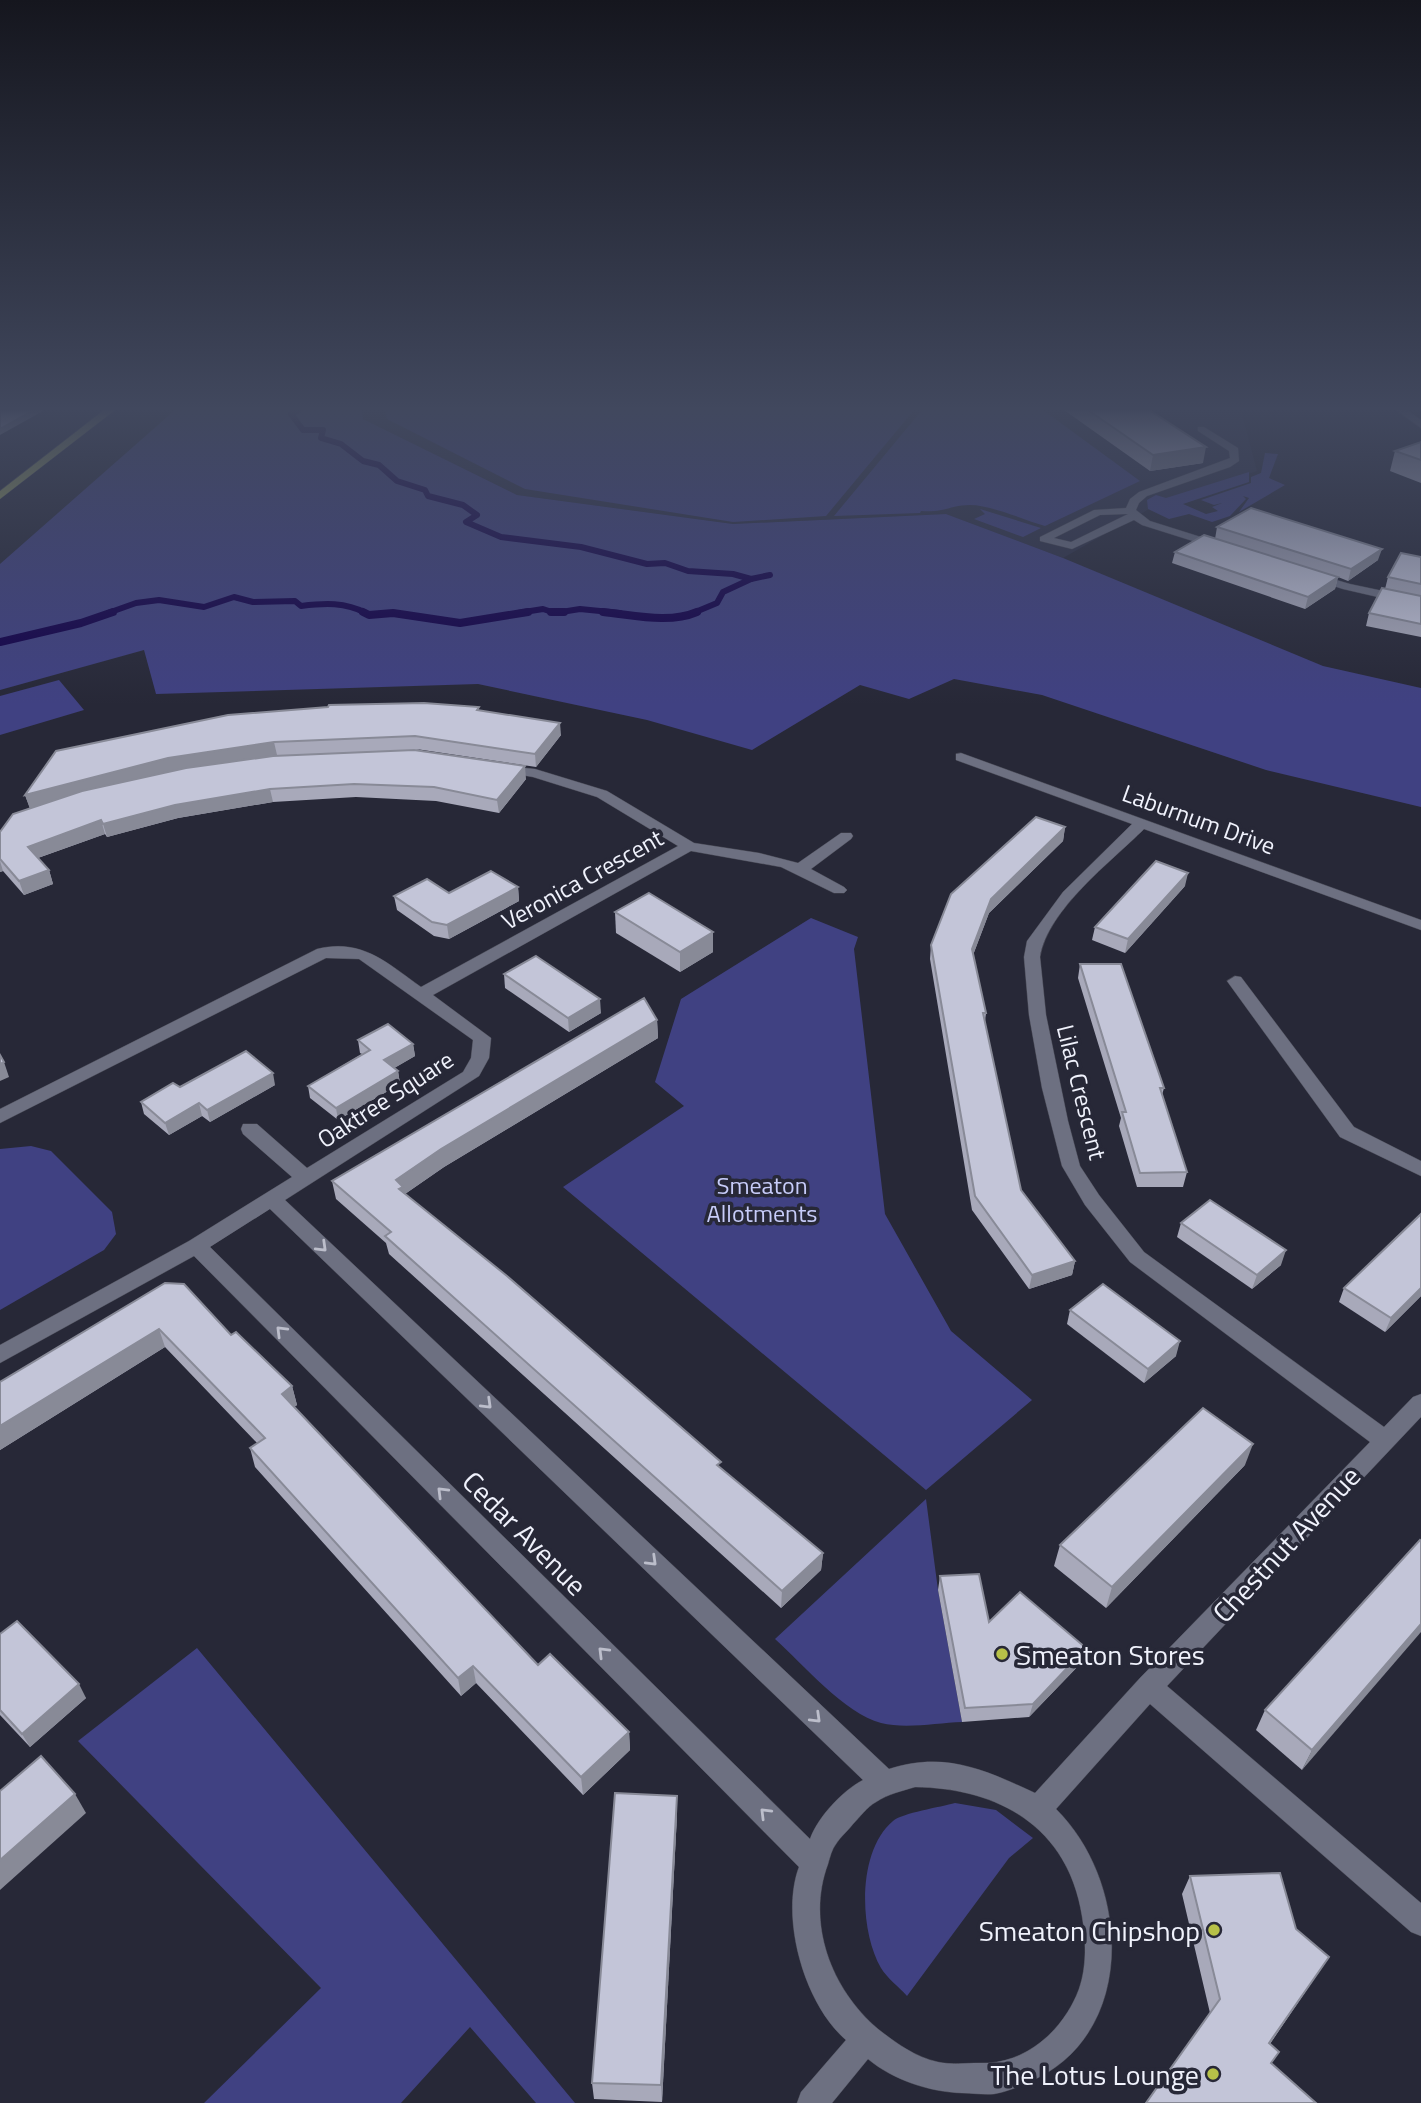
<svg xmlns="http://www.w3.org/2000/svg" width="1421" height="2103" viewBox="0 0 1421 2103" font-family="'Titillium Web',sans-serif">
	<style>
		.built { fill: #2e3045 }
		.green { fill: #404182 }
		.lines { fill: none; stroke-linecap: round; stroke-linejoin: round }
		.stream-far1 { stroke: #12004b; stroke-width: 6 }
		.stream { stroke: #12004b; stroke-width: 8 }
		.minor-casing { stroke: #464753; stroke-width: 1 }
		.major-casing { stroke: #464753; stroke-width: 1 }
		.minor { fill: #6d7081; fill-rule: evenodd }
		.major { fill: #99a15b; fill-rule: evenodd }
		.wall { fill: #a8a9ba; fill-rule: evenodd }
		.shaded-wall { fill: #888a97 }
		.building { fill: #c3c5d8; stroke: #888a97; stroke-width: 2 }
		.oneway { stroke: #bcbecb }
		.poi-dot { fill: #b7c148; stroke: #272837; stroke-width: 2.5 }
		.labels { text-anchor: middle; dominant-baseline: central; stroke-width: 7; stroke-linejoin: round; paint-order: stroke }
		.street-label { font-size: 24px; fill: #f0f2fc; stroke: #272837 }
		.park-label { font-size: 24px; fill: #c7ccf9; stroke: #272837 }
		.near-street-label { font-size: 28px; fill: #f0f2fc; stroke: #272837 }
		.near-poi-label { font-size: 28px; fill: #f0f2fc; stroke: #272837; text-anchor: end }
	</style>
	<rect width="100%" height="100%" fill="#272837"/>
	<!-- built -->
	<polygon class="built" points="362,410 1241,410 1257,471 1165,500 1063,558 946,514 733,524 517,495 363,419"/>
	<!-- green -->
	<g class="green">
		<polygon points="175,410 362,410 363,419 517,495 733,524 946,514 1063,558 1323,666 1421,688 1421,807 1266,770 1042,695 954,679 909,699 860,685 752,750 647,720 478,684 156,694 144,650 0,690 0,564"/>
		<polygon points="385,410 914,410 826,516 733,522 525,489 387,419"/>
		<path d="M922,410H1043L1140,481L1045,526C1024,520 991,505 970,505C951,505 944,513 921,511L920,513L834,516Z"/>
		<polygon points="1265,453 1278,454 1269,478 1285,485 1239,512 1249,498 1243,496 1246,499 1230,516 1212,522 1189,514 1169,519 1148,509 1147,500 1156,495 1166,498 1249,472 1249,482 1183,504 1206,514 1218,511 1212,507 1222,503 1214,505 1201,500 1251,483 1251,477 1261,473"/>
		<polygon points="980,509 1041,528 1023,537 974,519 985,514"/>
		<polygon points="59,680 84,710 0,735 0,696"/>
		<polygon points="811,918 858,937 854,949 885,1214 951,1331 1032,1400 926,1490 563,1187 684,1106 655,1082 681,999"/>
		<polygon points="31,1146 51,1151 112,1212 116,1234 104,1250 0,1310 0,1149"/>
		<path d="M926,1499L938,1590L962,1722C937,1723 905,1729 881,1723C845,1714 803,1664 775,1639Z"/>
		<polygon points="197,1648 575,2103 536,2103 470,2027 401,2103 204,2103 321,1988 78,1741"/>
		<path d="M955,1803L996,1810L1033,1838L1009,1858L907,1996C899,1987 887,1978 881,1968C859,1930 857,1851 893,1821C902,1813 941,1807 955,1803Z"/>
	</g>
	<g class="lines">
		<!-- stream-far1 -->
		<g class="stream-far1">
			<polyline points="299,410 291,414 303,430 323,430 321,438 341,444 363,461 379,465 397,481 425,490 428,496 463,505 477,515 466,522 501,537 581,547 647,564 665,563 688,571 733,574 751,579 770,575"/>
			<path d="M108,613L136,603L159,600L204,607L234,597L253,602L295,601L301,606C325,603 345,602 366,613"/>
			<polyline points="390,613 395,613"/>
			<polyline points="518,613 543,609 555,613 580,609 620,613"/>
			<polyline points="693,613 717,603 723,592 751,579"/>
		</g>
		<!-- stream -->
		<g class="stream">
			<polyline points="363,612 369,615 393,613 460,623 528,612"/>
			<polyline points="551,612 564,612"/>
			<path d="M603,612C634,615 669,624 697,612"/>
			<polyline points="0,642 81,623 113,612"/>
		</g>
		<defs>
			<g id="minor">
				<polygon points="1396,410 1407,410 1421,420 1421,428"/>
				<path d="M1198,427H1204L1238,448L1239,461L1230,467L1147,496L1139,503L1136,510L1150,521L1223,544V548H1215L1142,525L1134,520L1072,549L1040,541V537L1094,510L1126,508L1130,499L1139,492L1230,458L1229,451L1198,431ZM1128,514L1071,542L1054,538L1100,515Z"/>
				<polygon points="1316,574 1350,584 1421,599 1421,607 1343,589 1312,579 1310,577"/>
				<path d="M961,753L1421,920V930L1144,829C1111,862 1048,909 1040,957L1046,1015L1068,1121L1080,1166L1099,1195L1144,1252L1384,1427L1413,1397L1421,1394V1417L1167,1686L1421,1903V1936L1411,1932L1150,1704L1056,1809C1131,1883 1138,2036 1029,2082C1018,2087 1006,2092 994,2094C984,2095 972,2093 962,2093C930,2092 893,2080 868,2059L832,2103H797L801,2092L846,2040C804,2004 780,1917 799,1867L194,1256L0,1363V1345L189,1241L292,1177L243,1134L241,1129L243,1124H257L307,1168L463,1072L471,1058L473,1040L359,959L326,958L0,1123V1109L317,949C362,938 387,963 421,987L678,846L597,797L533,777L497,771V765L535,769L607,791L694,843L759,853L798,863L841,833H851L853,836L851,839L811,869L844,887L847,890L844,893H834L781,867L691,851L433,995L491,1038L489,1058L479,1076L285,1200L889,1769C945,1751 985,1770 1035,1793L1140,1678L1370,1442L1130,1262L1085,1205L1062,1166L1042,1088L1029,1015L1024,957L1027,941L1063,892L1132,824L956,760V754ZM270,1209L863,1780C842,1791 818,1817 810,1839L210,1247ZM915,1787C999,1788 1068,1827 1082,1916C1086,1940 1087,1966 1079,1989C1064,2030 1025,2065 980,2063C966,2063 951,2065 938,2062C915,2057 896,2043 878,2029C831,1989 806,1923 828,1864C830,1857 832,1849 836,1844C840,1837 848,1831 853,1824C860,1817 867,1807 876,1802C888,1794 902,1791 915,1787Z"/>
				<polygon points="1235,976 1241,977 1354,1127 1421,1161 1421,1176 1340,1137 1227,981"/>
			</g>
			<polygon id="major" points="104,410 115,410 0,499 0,491"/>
		</defs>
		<!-- minor casing -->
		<use href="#minor" class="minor-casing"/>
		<!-- major casing -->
		<use href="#major" class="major-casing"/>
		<!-- minor -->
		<use href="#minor" class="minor"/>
		<!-- major -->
		<use href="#major" class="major"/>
	</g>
	<!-- wall -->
	<g class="wall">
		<polygon points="1064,410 1150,410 1203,463 1150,471"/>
		<polygon points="1421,442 1421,483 1390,471 1395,451"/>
		<polygon points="1217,527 1378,560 1348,581 1338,577 1335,589 1305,609 1172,563 1175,552 1215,539"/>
		<polygon points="1421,557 1421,637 1366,626 1369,613 1385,589 1388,577"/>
		<path d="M479,710L561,735L536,767L416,749L526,779L499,813L436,801L356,797L273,802L178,818L107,837L105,834L38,858L49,870L53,884L24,895L3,871L0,872V832L30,808L25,795L56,751ZM185,769L151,776L171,771Z"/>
		<polygon points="1065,827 1063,841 989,913 973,955 986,1013 985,1021 1021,1190 1075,1261 1072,1275 1029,1289 972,1210 930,959 931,945"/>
		<polygon points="1185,886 1125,953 1092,940 1095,927"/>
		<polygon points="518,887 519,901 449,939 434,936 397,910 394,896 449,893"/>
		<polygon points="615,912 713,952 680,972 616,933"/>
		<polygon points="1080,964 1164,1088 1162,1095 1187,1172 1183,1187 1137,1187 1119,1126 1121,1118 1078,978"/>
		<polygon points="504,974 601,1013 569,1032 505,988"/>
		<polygon points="657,1020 658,1038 444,1167 405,1194 721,1469 823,1553 821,1570 781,1608 389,1254 386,1243 336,1199 332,1181"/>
		<polygon points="358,1040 413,1044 415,1056 394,1068 398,1071 400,1084 338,1120 310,1098 308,1086 362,1054 360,1053"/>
		<polygon points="275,1085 210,1122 202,1116 169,1135 144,1114 141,1102 180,1087"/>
		<polygon points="1181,1223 1281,1265 1252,1289 1177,1237"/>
		<polygon points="165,1283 292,1386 297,1405 294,1407 538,1665 629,1732 630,1750 583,1795 476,1683 461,1696 255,1467 250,1448 257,1443 165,1347 0,1450 0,1382"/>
		<polygon points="1344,1288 1421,1296 1385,1332 1339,1302"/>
		<polygon points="1070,1310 1176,1356 1144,1383 1067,1324"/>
		<polygon points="1245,1465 1106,1608 1054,1566 1060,1545"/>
		<polygon points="1421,1541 1302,1770 1256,1730 1265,1710"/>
		<polygon points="940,1576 989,1622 1086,1648 1082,1662 1029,1717 962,1722 938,1590"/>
		<polygon points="0,1634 86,1698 30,1747 0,1715"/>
		<polygon points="677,1815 662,2102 594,2099 592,2083"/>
		<polygon points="1190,1876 1296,1929 1318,1973 1270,2044 1271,2063 1210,2013 1182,1894"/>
	</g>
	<!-- shaded-wall -->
	<g class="shaded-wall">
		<polygon points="34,410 43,410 43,411 0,435 0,429"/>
		<polygon points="1206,447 1203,463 1150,471 1153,455"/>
		<polygon points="1382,549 1378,560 1348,581 1351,569"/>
		<polygon points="1338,577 1335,589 1305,609 1308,597"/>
		<polygon points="560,723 561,735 536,767 535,754"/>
		<polygon points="274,742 277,755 171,771 30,809 25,795 168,758"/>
		<polygon points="525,766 526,779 499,813 497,800"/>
		<polygon points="270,789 273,802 178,818 107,837 103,824 175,805"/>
		<polygon points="101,820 105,834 32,860 28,847"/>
		<polygon points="1065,827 1063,841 989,913 970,963 972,949 991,899"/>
		<polygon points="0,861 3,871 0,872"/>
		<polygon points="49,870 53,884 24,895 19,881"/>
		<polygon points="1188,873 1185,886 1125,953 1128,939"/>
		<polygon points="518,887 519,901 449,939 447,925"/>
		<polygon points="713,932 713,952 680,972 680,952"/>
		<polygon points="600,999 601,1013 569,1032 568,1018"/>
		<polygon points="657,1020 658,1038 444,1167 405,1194 402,1207 396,1180 441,1149"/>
		<polygon points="413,1044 415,1056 386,1073 384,1060"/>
		<polygon points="4,1062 9,1077 0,1081 0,1064"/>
		<polygon points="398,1071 400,1084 338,1120 336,1108"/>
		<polygon points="273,1073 275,1085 210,1122 207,1110"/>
		<polygon points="199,1103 202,1116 169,1135 165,1123"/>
		<polygon points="1286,1250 1281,1265 1252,1289 1257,1275"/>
		<polygon points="1075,1261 1072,1275 1029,1289 1032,1275"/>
		<polygon points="1421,1288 1421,1296 1385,1332 1391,1318"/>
		<polygon points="159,1329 165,1347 0,1450 0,1426"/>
		<polygon points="1180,1341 1176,1356 1144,1383 1148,1369"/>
		<polygon points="292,1386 297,1405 287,1412 282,1394"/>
		<polygon points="1253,1444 1245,1465 1106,1608 1112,1587"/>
		<polygon points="823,1553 821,1570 781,1608 782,1591"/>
		<polygon points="1421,1624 1421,1632 1302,1770 1312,1750"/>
		<polygon points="1086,1648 1082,1662 1029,1717 1033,1704"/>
		<polygon points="473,1666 476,1683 461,1696 458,1678"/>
		<polygon points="79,1684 86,1698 30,1747 22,1734"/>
		<polygon points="629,1732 630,1750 583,1795 581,1777"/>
		<polygon points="75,1794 86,1813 0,1890 0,1860"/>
		<polygon points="677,1796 677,1815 662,2102 661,2085"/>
		<polygon points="1329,1957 1318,1973 1259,2059 1269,2043"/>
	</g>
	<!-- building -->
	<g class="building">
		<polygon points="0,410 34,410 0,429"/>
		<polygon points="1088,410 1149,410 1206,447 1153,455"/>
		<polygon points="1421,442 1421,460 1395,451"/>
		<polygon points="1251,508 1382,549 1351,569 1217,527"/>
		<polygon points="1204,535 1338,577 1308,597 1175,552"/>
		<polygon points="1401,553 1421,557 1421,584 1388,577"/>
		<polygon points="1382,588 1421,596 1421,624 1369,613"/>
		<polygon points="424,703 479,707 477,710 560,723 535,754 415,736 274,742 168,758 25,795 56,751 228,715 328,707 329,705"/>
		<polygon points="414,750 525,766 497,800 434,787 354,784 270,789 175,805 103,824 101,820 28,847 49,870 19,881 0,859 0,832 13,814 82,791 186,768 273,756"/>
		<polygon points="1036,817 1065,827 991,899 972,949 986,1013 983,1013 1021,1190 1075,1261 1032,1275 975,1196 931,945 951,894"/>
		<polygon points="1156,861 1188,873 1128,939 1095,927"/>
		<polygon points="491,871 518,887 447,925 432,922 394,896 427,879 449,893"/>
		<polygon points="649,893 713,932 680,952 615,912"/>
		<polygon points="536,956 600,999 568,1018 504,974"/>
		<polygon points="1080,964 1121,964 1164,1088 1160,1088 1187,1172 1140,1173 1122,1112 1126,1112"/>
		<polygon points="644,998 657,1020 441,1149 396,1180 403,1187 399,1189 507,1276 721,1462 717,1465 823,1553 782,1591 385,1236 391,1232 332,1181"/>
		<polygon points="388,1024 413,1044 384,1060 398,1071 336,1108 308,1086 370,1050 358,1040"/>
		<polygon points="246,1051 273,1073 207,1110 199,1103 165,1123 141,1102 173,1083 180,1087"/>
		<polygon points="0,1055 4,1062 0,1064"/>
		<polygon points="1210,1200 1286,1250 1257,1275 1181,1223"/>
		<polygon points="1421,1214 1421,1288 1391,1318 1344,1288"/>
		<polygon points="165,1283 184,1284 231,1335 236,1332 292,1386 282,1394 538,1665 550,1654 629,1732 581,1777 473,1666 458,1678 250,1448 265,1438 159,1329 0,1426 0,1382"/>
		<polygon points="1103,1284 1180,1341 1148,1369 1070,1310"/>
		<polygon points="1203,1408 1253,1444 1112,1587 1060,1545"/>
		<polygon points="1420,1540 1421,1541 1421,1624 1312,1750 1265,1710"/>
		<polygon points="979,1574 989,1622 1020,1592 1086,1648 1033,1704 965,1708 940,1576"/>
		<polygon points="17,1621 79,1684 22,1734 0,1710 0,1634"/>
		<polygon points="41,1756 75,1794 0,1860 0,1791"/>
		<polygon points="615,1793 677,1796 661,2085 592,2083"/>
		<polygon points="1280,1873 1296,1929 1329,1957 1269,2043 1279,2052 1271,2063 1316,2103 1146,2103 1220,1999 1190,1876"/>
	</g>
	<!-- one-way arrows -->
	<defs><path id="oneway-chevron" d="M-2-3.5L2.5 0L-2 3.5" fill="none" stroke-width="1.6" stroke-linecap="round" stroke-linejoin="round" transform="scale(1.75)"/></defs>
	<g class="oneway">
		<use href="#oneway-chevron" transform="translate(322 1247) rotate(44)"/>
		<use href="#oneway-chevron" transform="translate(281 1331) rotate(-135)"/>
		<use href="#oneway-chevron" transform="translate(487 1404) rotate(44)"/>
		<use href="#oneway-chevron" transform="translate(442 1492) rotate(-135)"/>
		<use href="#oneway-chevron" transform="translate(652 1561) rotate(44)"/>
		<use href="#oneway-chevron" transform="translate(603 1652) rotate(-135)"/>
		<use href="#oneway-chevron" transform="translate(816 1718) rotate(44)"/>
		<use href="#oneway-chevron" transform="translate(765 1813) rotate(-135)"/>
	</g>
	<!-- sky -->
	<linearGradient id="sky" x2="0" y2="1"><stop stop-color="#15161e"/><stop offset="0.58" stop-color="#41485e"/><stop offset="1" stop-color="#41485e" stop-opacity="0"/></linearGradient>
	<rect width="1421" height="705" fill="url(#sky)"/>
	<!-- markers -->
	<g class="poi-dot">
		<circle cx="1002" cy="1654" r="7"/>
		<circle cx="1214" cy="1930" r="7"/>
		<circle cx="1213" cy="2074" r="7"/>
	</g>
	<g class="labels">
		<!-- street labels -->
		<g class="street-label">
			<text transform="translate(1199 819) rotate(20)">Laburnum Drive</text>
			<text transform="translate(582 879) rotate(-29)">Veronica Crescent</text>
			<text transform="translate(1082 1092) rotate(76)">Lilac Crescent</text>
			<text transform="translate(385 1099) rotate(-33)">Oaktree Square</text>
		</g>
		<!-- park labels -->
		<g class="park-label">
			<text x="762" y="1185">Smeaton<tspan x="762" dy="28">Allotments</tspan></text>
		</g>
		<!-- near-street labels -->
		<g class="near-street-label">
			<text transform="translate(525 1533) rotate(45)">Cedar Avenue</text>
			<text transform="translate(1286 1544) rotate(-47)">Chestnut Avenue</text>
		</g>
		<!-- near-poi labels -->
		<g class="near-poi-label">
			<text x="1016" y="1654" text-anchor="start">Smeaton Stores</text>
			<text x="1200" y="1930">Smeaton Chipshop</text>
			<text x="1199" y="2074">The Lotus Lounge</text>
		</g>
	</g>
</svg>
